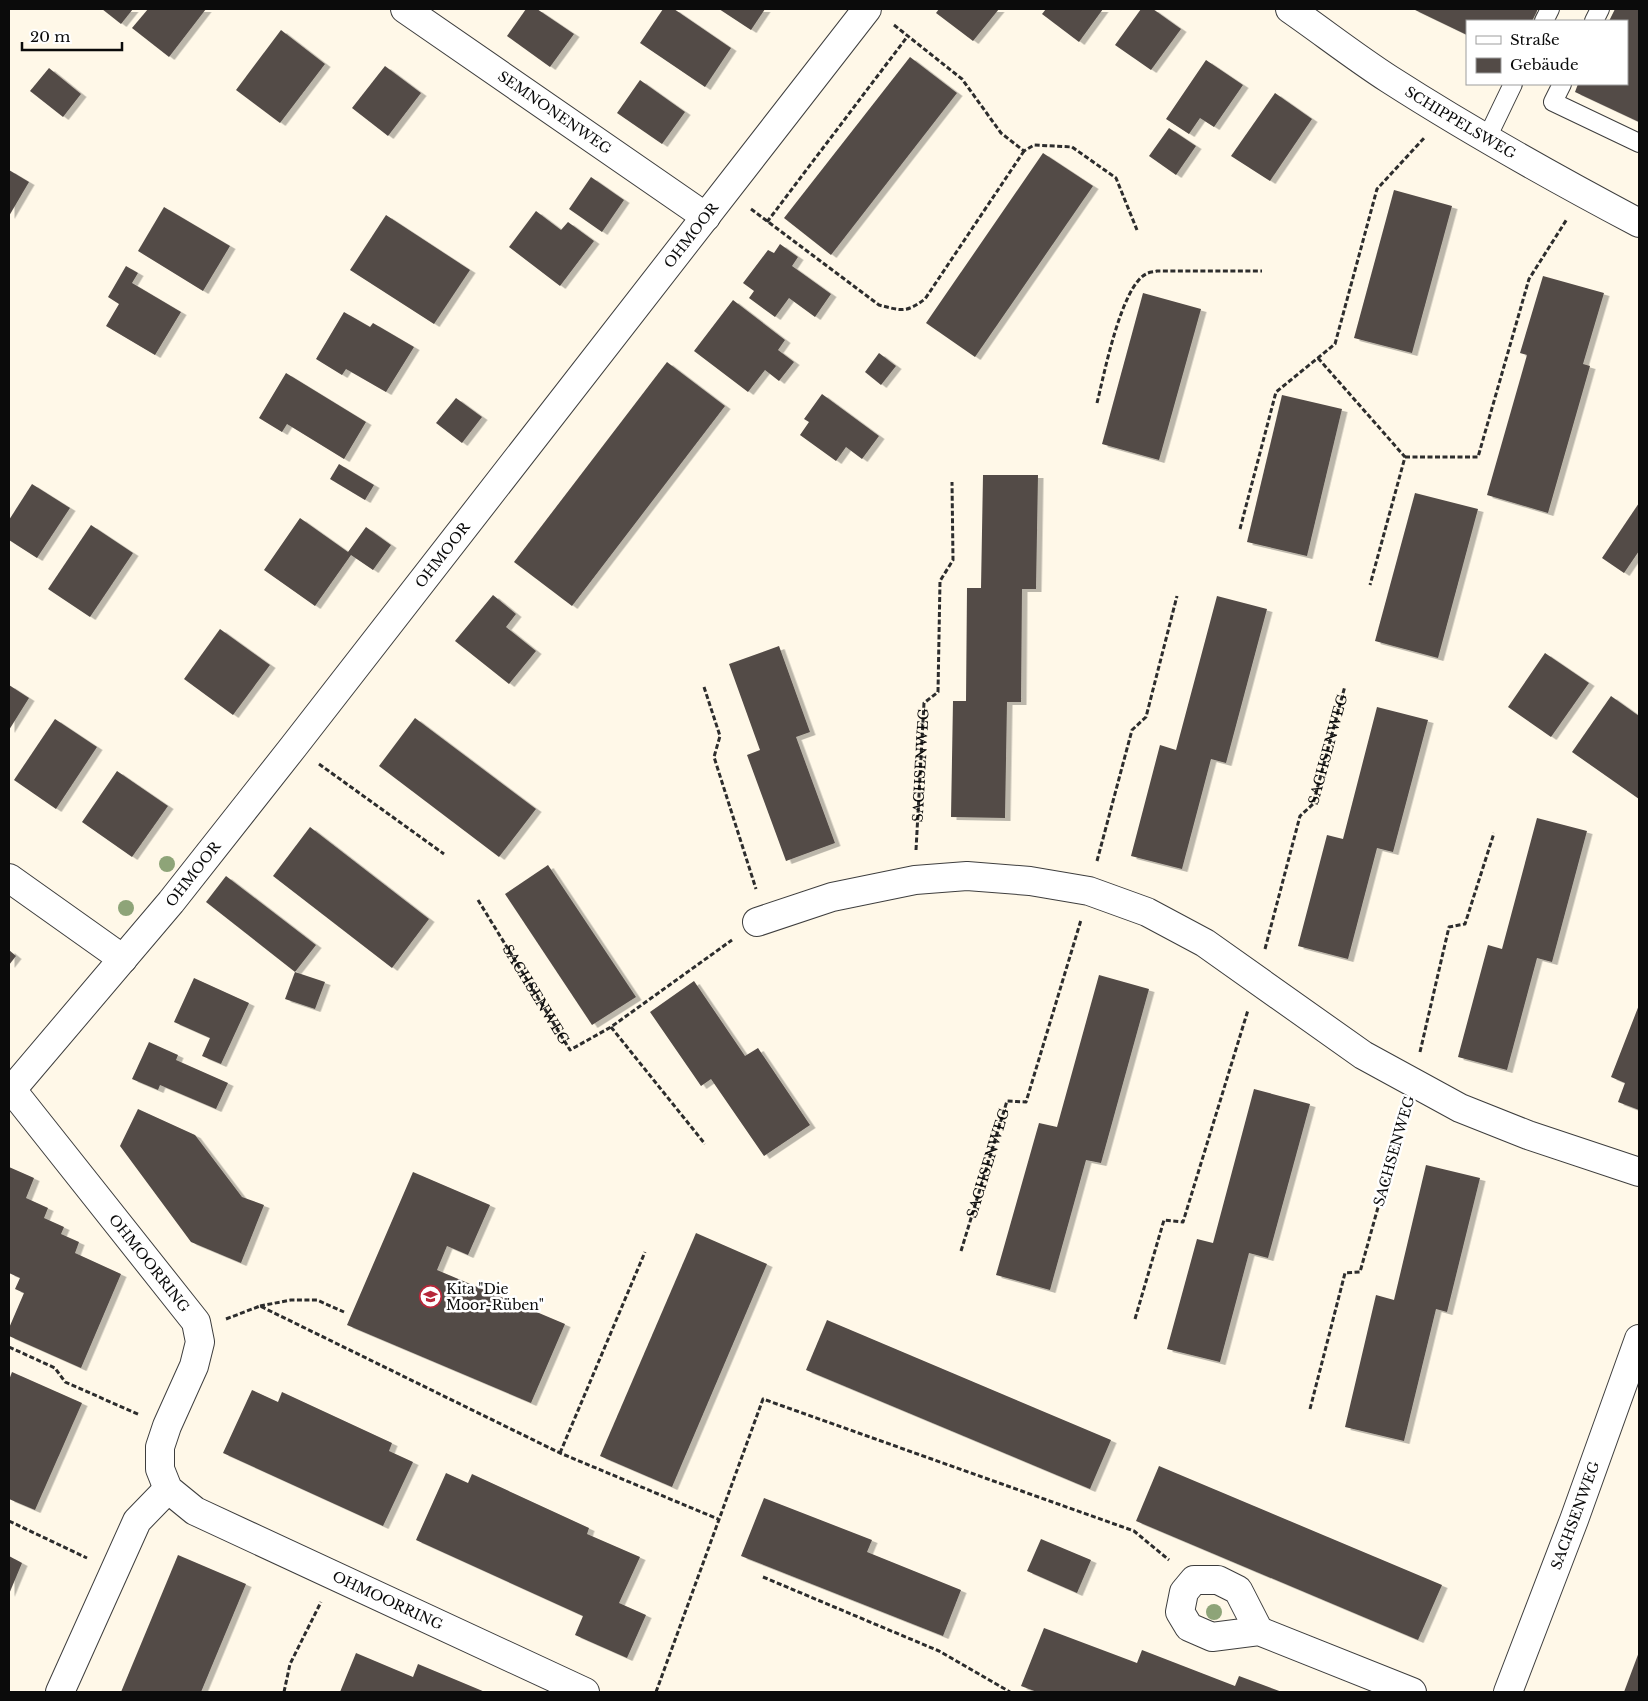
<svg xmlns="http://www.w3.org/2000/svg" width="1648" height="1701" viewBox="0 0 1648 1701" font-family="'Libre Baskerville',serif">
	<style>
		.building { fill: #534b47; filter: url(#shadow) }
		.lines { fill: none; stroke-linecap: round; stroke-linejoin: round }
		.lane-casing { stroke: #3e3e3e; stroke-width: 20 }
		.street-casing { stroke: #3e3e3e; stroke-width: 30 }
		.path { stroke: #2d2d2d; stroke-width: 3; stroke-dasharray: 5 2.5; stroke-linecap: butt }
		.lane { stroke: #fff; stroke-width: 18 }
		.street { stroke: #fff; stroke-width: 28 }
		.tree { fill: #8ea478 }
		.labels { text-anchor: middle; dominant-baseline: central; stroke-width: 5; stroke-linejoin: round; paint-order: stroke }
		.street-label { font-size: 14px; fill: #0b0b0b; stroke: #fff }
		.poi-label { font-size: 14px; fill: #0b0b0b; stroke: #fff; text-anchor: start }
	</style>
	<defs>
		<filter id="shadow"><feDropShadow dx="5.5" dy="3" stdDeviation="0" flood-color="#0004"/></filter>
	</defs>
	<rect width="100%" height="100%" fill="#fff8e8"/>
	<!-- building -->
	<g class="building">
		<polygon points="102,9 133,9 121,24"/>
		<polygon points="148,9 206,9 169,57 132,28"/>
		<polygon points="526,9 537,9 574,34 550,67 507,36"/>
		<polygon points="663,9 674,9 731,48 705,87 640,43"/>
		<polygon points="719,9 765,9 751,30"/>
		<polygon points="939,9 999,9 973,41 936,13"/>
		<polygon points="1046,9 1103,9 1079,42 1042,14"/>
		<polygon points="1141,9 1153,9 1181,29 1151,70 1115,45"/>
		<polygon points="1413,9 1538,9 1532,21 1467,21 1467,35"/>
		<polygon points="1615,9 1639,9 1639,122 1575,92 1578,84 1627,84 1627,21 1609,21"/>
		<polygon points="281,30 325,64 280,123 236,90"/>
		<polygon points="910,57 957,93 831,255 784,218"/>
		<polygon points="1206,60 1243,85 1214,127 1200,118 1189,134 1166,119"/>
		<polygon points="385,66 421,93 388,136 352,108"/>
		<polygon points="49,68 81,94 63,117 30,91"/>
		<polygon points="640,80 685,112 662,144 617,113"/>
		<polygon points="1275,93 1312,119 1270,181 1231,156"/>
		<polygon points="1169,128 1196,146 1176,175 1149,156"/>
		<polygon points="1043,153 1093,186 975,357 926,323"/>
		<polygon points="9,170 29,182 9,216"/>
		<polygon points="591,177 624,200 602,232 569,209"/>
		<polygon points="1394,190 1452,206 1412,353 1354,338"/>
		<polygon points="164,207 230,246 203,291 138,251"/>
		<polygon points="536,211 561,230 568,222 594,241 560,286 509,247"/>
		<polygon points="386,215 470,270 434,324 350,270"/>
		<polygon points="780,244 798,257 792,266 831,294 815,317 789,298 775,317 749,298 754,291 743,283 768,250 774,253"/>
		<polygon points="126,266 138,273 132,283 181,312 155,355 106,326 119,304 108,297"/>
		<polygon points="1543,276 1604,293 1583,364 1590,366 1548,513 1487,495 1527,355 1520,353"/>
		<polygon points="1143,293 1201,309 1159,460 1102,444"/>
		<polygon points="733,300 785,340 778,350 794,362 779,381 765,370 748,392 694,351"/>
		<polygon points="344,312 370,327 373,323 414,347 386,392 346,369 342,375 316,359"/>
		<polygon points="879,353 896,366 881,385 865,372"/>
		<polygon points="667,362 725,406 572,606 514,562"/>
		<polygon points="286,373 366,422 344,459 287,424 282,432 259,418"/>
		<polygon points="822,394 879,436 862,459 846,447 836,461 800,435 809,422 804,419"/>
		<polygon points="1282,395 1342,409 1307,556 1247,542"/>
		<polygon points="456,398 482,417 462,443 436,423"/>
		<polygon points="339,464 374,485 365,500 330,479"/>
		<polygon points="983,475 1038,475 1036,589 1022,589 1021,702 1007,702 1005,818 951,817 953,701 966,701 967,588 981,588"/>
		<polygon points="32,484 70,508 37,558 9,540 9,520"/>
		<polygon points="1415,493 1478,509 1438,658 1375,641"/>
		<polygon points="1639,503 1639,551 1624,573 1602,558"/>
		<polygon points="300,518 348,552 366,527 391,545 373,570 351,555 315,606 264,570"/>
		<polygon points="91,525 133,553 90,617 48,589"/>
		<polygon points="493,595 516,614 506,627 536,651 509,684 455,641"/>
		<polygon points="1217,596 1267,609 1226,763 1211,759 1182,869 1131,856 1160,745 1176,750"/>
		<polygon points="220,629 270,665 233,715 184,679"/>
		<polygon points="779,646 810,732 796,737 835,843 786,861 747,755 760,750 729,664"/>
		<polygon points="1545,653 1589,683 1551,737 1508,707"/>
		<polygon points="9,685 29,698 9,730"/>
		<polygon points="1611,696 1639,716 1639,799 1572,752"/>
		<polygon points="1377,707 1428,720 1393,852 1377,848 1348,959 1298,946 1327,835 1343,839"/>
		<polygon points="415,718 536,809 499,857 379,766"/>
		<polygon points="55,719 97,747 56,809 14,780"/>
		<polygon points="117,771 168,806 132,857 82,822"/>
		<polygon points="1537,818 1587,831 1552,962 1537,958 1507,1070 1458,1057 1488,945 1502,949"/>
		<polygon points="310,827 429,919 392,968 273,876"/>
		<polygon points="548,865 636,997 592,1025 505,894"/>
		<polygon points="226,876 316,945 295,972 206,902"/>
		<polygon points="9,950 16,956 9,965"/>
		<polygon points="295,972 325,982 315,1009 285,999"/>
		<polygon points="1099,975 1149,989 1101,1163 1086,1160 1050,1290 996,1275 1039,1123 1057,1127"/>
		<polygon points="194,978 249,1003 221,1064 202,1056 210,1038 174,1022"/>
		<polygon points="694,981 745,1056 758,1048 810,1125 764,1156 711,1079 701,1086 650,1012"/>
		<polygon points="1639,1005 1638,1089 1639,1110 1618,1102 1625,1083 1611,1077"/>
		<polygon points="149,1042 178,1055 176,1060 228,1083 216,1109 160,1085 158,1090 132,1079"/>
		<polygon points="1254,1089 1310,1104 1268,1258 1249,1253 1220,1362 1167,1349 1197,1239 1213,1243"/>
		<polygon points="138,1109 195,1135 242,1197 264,1205 241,1263 191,1242 120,1146"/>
		<polygon points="1426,1165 1480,1178 1447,1312 1436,1309 1404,1441 1345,1427 1376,1295 1394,1300"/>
		<polygon points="9,1167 34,1178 26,1198 48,1208 44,1218 64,1227 61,1234 79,1242 75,1253 121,1274 81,1368 9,1336 9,1328 24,1293 15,1289 20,1278 9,1273"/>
		<polygon points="413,1172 490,1205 468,1255 447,1246 437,1270 565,1324 531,1403 347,1325"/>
		<polygon points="696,1233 767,1264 672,1487 600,1456"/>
		<polygon points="827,1320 1111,1440 1090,1489 806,1370"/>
		<polygon points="12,1372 82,1403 35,1510 9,1499 9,1380"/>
		<polygon points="252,1390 278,1402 282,1392 392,1443 389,1451 413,1462 383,1526 223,1453"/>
		<polygon points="1159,1466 1442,1585 1418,1640 1136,1521"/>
		<polygon points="446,1473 468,1483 472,1474 589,1528 587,1534 640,1557 619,1603 646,1615 627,1658 575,1635 583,1616 416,1540"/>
		<polygon points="764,1498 872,1540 867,1552 961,1590 943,1636 741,1556"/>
		<polygon points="1041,1539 1091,1560 1077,1593 1027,1571"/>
		<polygon points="178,1555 246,1584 201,1692 121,1692"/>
		<polygon points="9,1556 22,1563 9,1594"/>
		<polygon points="1044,1628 1137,1663 1142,1650 1235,1686 1239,1676 1282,1692 1037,1692 1021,1686"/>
		<polygon points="1639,1652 1639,1692 1624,1692"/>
		<polygon points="356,1653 413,1677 418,1664 485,1692 340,1692"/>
	</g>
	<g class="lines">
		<defs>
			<g id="lane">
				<polyline points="1544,21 1550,9"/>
				<polyline points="1594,21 1600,9"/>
				<polyline points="1562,84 1553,102 1639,143"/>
				<polyline points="1487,138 1513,84"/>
			</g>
			<g id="street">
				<path id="s5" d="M405,9L706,217"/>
				<path id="s6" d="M1290,9C1323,32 1355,57 1389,79C1470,131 1554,178 1639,223"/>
				<polyline points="9,878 123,959"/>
				<polyline points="757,922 832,897 915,880 967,876 1030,881 1089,891 1147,912 1205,943 1363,1055 1460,1108 1528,1135 1639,1172"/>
				<path id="s7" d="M12,1090L196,1322L200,1342L194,1366L167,1426L160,1447V1469L168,1489L195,1511L585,1692"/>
				<path id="s8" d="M9,1093L171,902L294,746L867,9"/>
				<polyline points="1259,1631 1238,1590 1218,1580 1194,1580 1184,1592 1180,1612 1189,1627 1212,1637 1259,1631 1412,1692"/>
				<polyline points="60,1692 137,1521 168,1489"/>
				<path id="s9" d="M1508,1692L1574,1520L1639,1339"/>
			</g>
		</defs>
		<!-- lane casing -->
		<use href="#lane" class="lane-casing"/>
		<!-- street casing -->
		<use href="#street" class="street-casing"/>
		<!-- path -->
		<g class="path">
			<polyline points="894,25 962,79 1001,133 1024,151 1034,145 1072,147 1116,178 1137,230"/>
			<path d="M751,209L879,305C902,311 906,313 925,299L1024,151"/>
			<polyline points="767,222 907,37"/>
			<polyline points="1318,358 1405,457 1370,585"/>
			<path d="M1097,403C1104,375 1121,287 1146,274C1149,272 1154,272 1157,271H1262"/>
			<polyline points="1405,457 1478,457 1529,279 1567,219"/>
			<polyline points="1240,529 1276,392 1335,344 1377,189 1425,137"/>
			<polyline points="704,687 720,736 714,757 756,889"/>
			<polyline points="319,764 444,854"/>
			<path id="s1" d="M916,850L924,703L938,692L940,581L953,560L952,482"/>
			<polyline points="1097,861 1132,730 1146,717 1177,596"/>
			<path id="s2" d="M478,900L570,1050L611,1027L732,940"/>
			<path id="s3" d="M1265,949L1300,816L1313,804L1345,686"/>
			<polyline points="611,1027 705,1144"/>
			<polyline points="1420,1052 1449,927 1465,924 1494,833"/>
			<path id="s4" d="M961,1251L1007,1101L1026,1102L1081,920"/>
			<polyline points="260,1306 291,1300 317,1300 344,1312"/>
			<polyline points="226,1319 260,1306 560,1453 718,1519"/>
			<polyline points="1135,1319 1164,1220 1183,1222 1248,1010"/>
			<polyline points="9,1347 55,1368 65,1382 140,1415"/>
			<polyline points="1310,1409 1345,1273 1360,1272 1404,1114"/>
			<polyline points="560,1453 645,1252"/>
			<polyline points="9,1521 87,1558"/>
			<polyline points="763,1577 939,1651 1010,1692"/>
			<polyline points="284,1692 290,1664 321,1602"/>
			<polyline points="656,1692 763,1399 1134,1531 1169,1560"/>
		</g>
		<!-- lane -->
		<use href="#lane" class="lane"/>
		<!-- street -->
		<use href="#street" class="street"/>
	</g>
	<!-- trees -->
	<g class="tree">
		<circle cx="167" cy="864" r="8"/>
		<circle cx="126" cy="908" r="8"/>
		<circle cx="1214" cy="1612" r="8"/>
	</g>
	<!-- icons -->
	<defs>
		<symbol id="school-ring" viewBox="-11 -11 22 22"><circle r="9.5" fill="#fff" stroke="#b62739" stroke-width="1.5"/><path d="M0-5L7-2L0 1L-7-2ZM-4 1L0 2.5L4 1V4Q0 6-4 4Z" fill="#b62739"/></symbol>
	</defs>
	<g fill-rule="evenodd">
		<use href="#school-ring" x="418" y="1284" width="25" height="25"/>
	</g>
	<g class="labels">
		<!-- street labels -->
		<g class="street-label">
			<text stroke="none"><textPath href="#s5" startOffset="182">SEMNONENWEG</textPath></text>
			<text stroke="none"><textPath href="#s6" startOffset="205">SCHIPPELSWEG</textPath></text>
			<text stroke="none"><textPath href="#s8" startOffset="1096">OHMOOR</textPath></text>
			<text stroke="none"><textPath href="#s8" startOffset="691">OHMOOR</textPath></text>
			<text stroke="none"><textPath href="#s3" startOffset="212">SACHSENWEG</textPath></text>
			<text stroke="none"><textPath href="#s1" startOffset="85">SACHSENWEG</textPath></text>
			<text stroke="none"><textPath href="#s8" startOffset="286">OHMOOR</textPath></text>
			<text stroke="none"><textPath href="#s2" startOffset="111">SACHSENWEG</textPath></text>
			<text transform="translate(1394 1151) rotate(-74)">SACHSENWEG</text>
			<text stroke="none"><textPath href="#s4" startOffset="92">SACHSENWEG</textPath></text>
			<text stroke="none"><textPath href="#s7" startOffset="221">OHMOORRING</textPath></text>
			<text stroke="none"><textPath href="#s9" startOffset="189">SACHSENWEG</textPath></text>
			<text stroke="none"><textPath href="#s7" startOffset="720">OHMOORRING</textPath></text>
		</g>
		<!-- poi labels -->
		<g class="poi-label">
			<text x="446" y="1289">Kita "Die<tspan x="446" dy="16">Moor-Rüben"</tspan></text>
		</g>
	</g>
	<!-- border -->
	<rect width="1648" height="1701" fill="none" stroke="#0b0b0b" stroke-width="20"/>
	<!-- legend -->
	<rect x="1466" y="20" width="162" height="65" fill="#ffffff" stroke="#9d9d9d"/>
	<rect x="1476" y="36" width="25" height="8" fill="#ffffff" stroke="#9d9d9d"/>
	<text x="1510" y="45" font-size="15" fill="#0b0b0b">Straße</text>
	<rect x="1476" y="58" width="25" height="15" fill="#534b47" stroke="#9d9d9d"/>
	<text x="1510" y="70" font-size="15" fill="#0b0b0b">Gebäude</text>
	<!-- scale -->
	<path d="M22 42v8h100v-8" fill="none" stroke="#0b0b0b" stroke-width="2.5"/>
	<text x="30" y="42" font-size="15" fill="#0b0b0b" stroke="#ffffff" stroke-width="4" paint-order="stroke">20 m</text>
</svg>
